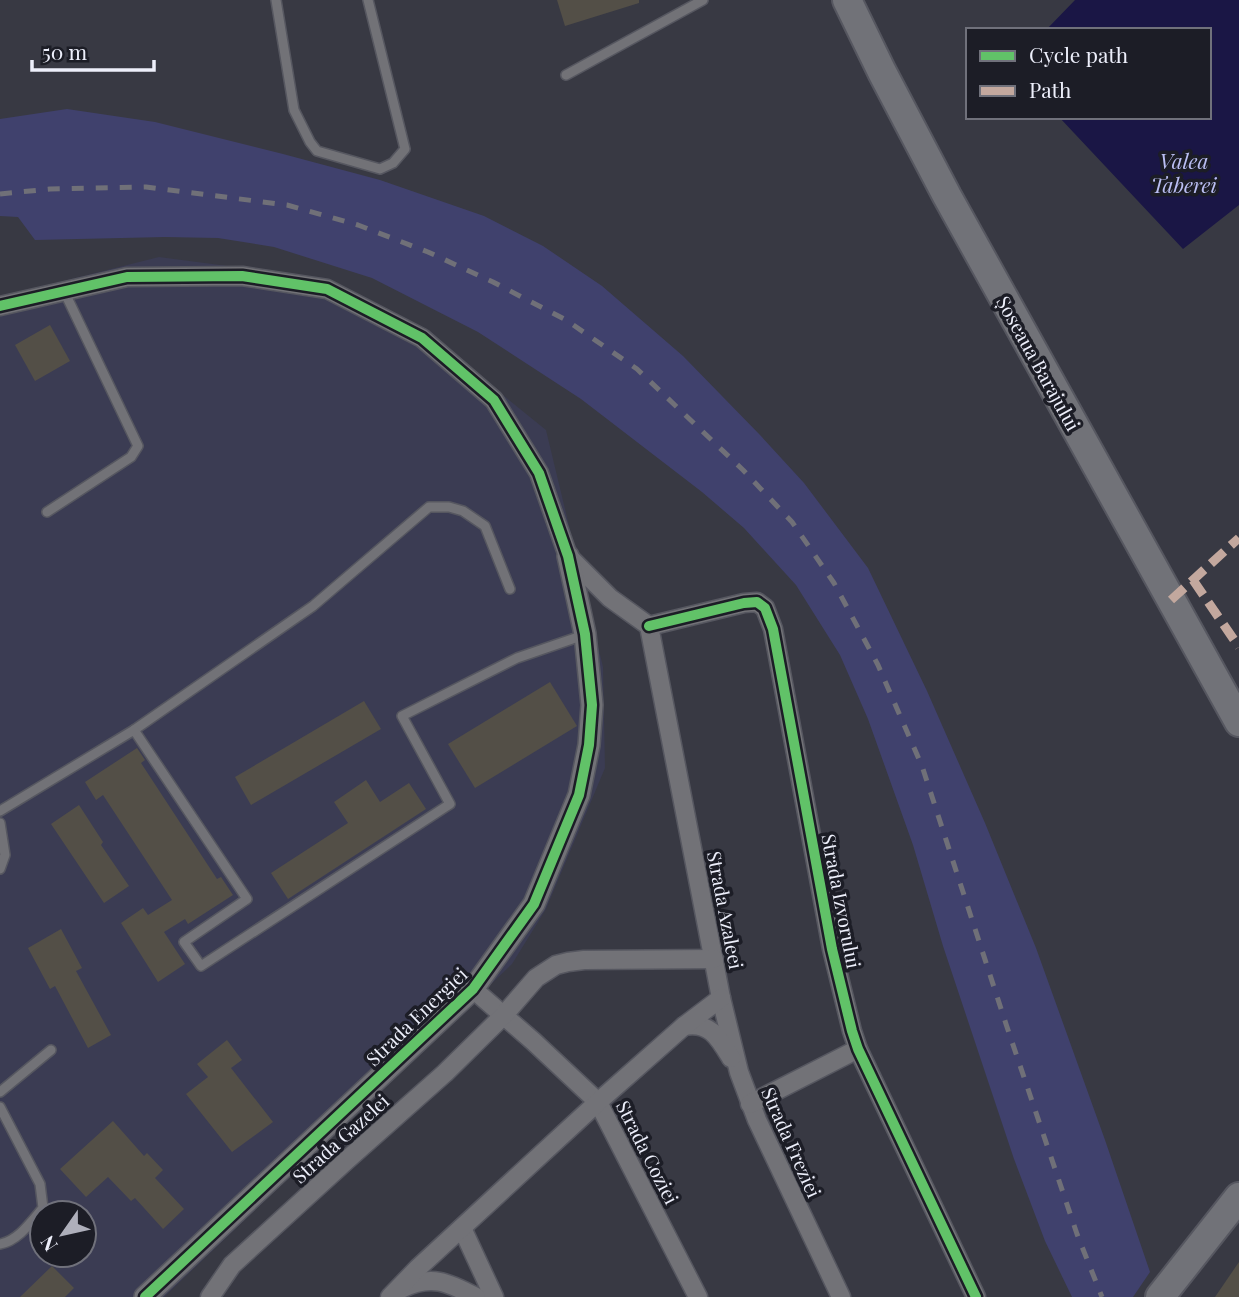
<svg xmlns="http://www.w3.org/2000/svg" width="1239" height="1297" viewBox="0 0 1239 1297" font-family="'Playfair Display',serif">
	<style>
		.built { fill: #3b3c53; fill-rule: evenodd }
		.green { fill: #40416d }
		.water { fill: #1a1645 }
		.building { fill: #534f47 }
		.lines { fill: none; stroke-linecap: round; stroke-linejoin: round }
		.service-casing { stroke: #565760; stroke-width: 12 }
		.minor-casing { stroke: #565760; stroke-width: 21 }
		.tertiary-casing { stroke: #565760; stroke-width: 24 }
		.trunk-casing { stroke: #565760; stroke-width: 32 }
		.service { stroke: #727277; stroke-width: 9 }
		.minor { stroke: #727277; stroke-width: 18 }
		.tertiary { stroke: #727277; stroke-width: 21 }
		.trunk { stroke: #717278; stroke-width: 28 }
		.rail { stroke: #707078; stroke-width: 5; stroke-dasharray: 12 12; stroke-linecap: butt }
		.quiet { stroke: #c3a89e; stroke-width: 9; stroke-dasharray: 18 9; stroke-linecap: butt }
		.cycleway-casing { stroke: #1c1d26; stroke-width: 15 }
		.cycleway { stroke: #61c268; stroke-width: 10 }
		.labels { text-anchor: middle; dominant-baseline: central; stroke-width: 7; stroke-linejoin: round; paint-order: stroke }
		.street-label { font-size: 19px; fill: #edeffb; stroke: #1c1d26 }
		.water-label { font-size: 21px; font-style: italic; fill: #babef2; stroke: #1c1d26 }
	</style>
	<rect width="100%" height="100%" fill="#383943"/>
	<!-- built -->
	<path class="built" d="M159,257L320,278L424,331L546,430L603,667L605,768L546,909L512,964L164,1297H0V297ZM42,1213H84V1255H42Z"/>
	<!-- green -->
	<polygon class="green" points="67,109 155,122 283,154 380,180 484,216 543,246 602,286 683,356 760,435 804,483 868,568 927,691 985,823 1036,948 1105,1140 1150,1272 1133,1297 1072,1297 1045,1241 1014,1159 943,946 913,845 868,719 840,655 796,585 744,528 702,492 581,399 478,332 372,278 274,247 218,238 165,237 35,240 18,217 0,216 0,119"/>
	<!-- water -->
	<polygon class="water" points="1075,0 1239,0 1239,205 1183,249 1059,117 1209,117 1209,30 1046,30"/>
	<!-- building -->
	<g class="building">
		<polygon points="557,0 639,0 639,3 565,26"/>
		<polygon points="50,325 70,361 35,381 15,345"/>
		<polygon points="550,682 577,726 475,788 448,744"/>
		<polygon points="364,701 381,729 251,805 235,777"/>
		<polygon points="137,748 145,760 141,763 217,879 221,877 233,895 188,924 185,919 164,932 185,964 158,982 121,923 143,908 148,915 172,900 103,795 96,800 85,782"/>
		<polygon points="366,780 380,802 409,783 426,809 288,899 271,873 348,823 334,802"/>
		<polygon points="79,805 103,842 101,845 129,886 104,903 51,824"/>
		<polygon points="61,929 82,968 76,971 111,1035 88,1048 55,986 50,989 28,948"/>
		<polygon points="227,1040 242,1060 231,1068 273,1122 232,1152 186,1094 208,1077 197,1064"/>
		<polygon points="113,1121 144,1156 147,1153 163,1170 155,1178 184,1209 163,1229 135,1198 131,1201 108,1177 86,1197 60,1169"/>
		<polygon points="1239,1262 1239,1297 1215,1297"/>
		<polygon points="52,1266 74,1288 65,1297 20,1297"/>
	</g>
	<g class="lines">
		<defs>
			<g id="service">
				<polyline points="276,0 294,110 310,142 317,151 380,169 393,163 405,149 368,0"/>
				<polyline points="566,75 703,0"/>
				<polyline points="47,512 131,457 138,446 64,291"/>
				<polyline points="134,730 313,606 429,507 449,507 463,511 485,526 510,589"/>
				<polyline points="0,811 134,730 247,899 184,942 201,966 450,804 402,716 517,658 584,635"/>
				<polyline points="0,823 5,855 0,869"/>
				<polyline points="0,1092 51,1050"/>
				<path d="M0,1107L40,1184L43,1208C31,1222 18,1241 0,1244"/>
			</g>
			<g id="minor">
				<polyline points="0,306 127,277 242,276 327,289 422,338 494,400 539,473 568,556 610,598 649,626 721,998 739,1072 757,1120 841,1297"/>
				<polyline points="649,626 744,603 757,602 765,608 773,629 832,949 852,1031 858,1049 976,1297"/>
				<polyline points="473,989 533,1041 598,1102 698,1297"/>
				<path d="M684,1026C710,1021 719,1038 731,1058"/>
				<polyline points="750,1104 858,1049"/>
				<polyline points="462,1228 494,1297"/>
				<path d="M401,1289C431,1274 448,1282 476,1297"/>
				<polyline points="210,1297 232,1265 348,1159 445,1073 504,1015 536,978 556,965 568,962 584,960 714,959"/>
				<polyline points="390,1297 418,1268 598,1102 684,1026 721,998"/>
			</g>
			<polyline id="tertiary" points="145,1297 473,989 534,904 579,795 589,745 592,705 585,634 568,556"/>
			<g id="trunk">
				<polyline points="847,0 882,72 947,196 1239,722"/>
				<polyline points="1160,1297 1239,1197"/>
			</g>
		</defs>
		<!-- service casing -->
		<use href="#service" class="service-casing"/>
		<!-- minor casing -->
		<use href="#minor" class="minor-casing"/>
		<!-- tertiary casing -->
		<use href="#tertiary" class="tertiary-casing"/>
		<!-- trunk casing -->
		<use href="#trunk" class="trunk-casing"/>
		<!-- service -->
		<use href="#service" class="service"/>
		<!-- minor -->
		<use href="#minor" class="minor"/>
		<!-- tertiary -->
		<use href="#tertiary" class="tertiary"/>
		<!-- trunk -->
		<use href="#trunk" class="trunk"/>
		<!-- rail -->
		<polyline class="rail" points="0,194 50,189 146,187 287,205 358,225 428,252 493,282 566,320 637,369 743,470 792,522 834,583 878,665 922,766 1006,1024 1077,1234 1102,1297"/>
		<!-- quiet -->
		<g class="quiet">
			<polyline points="1193,580 1239,647"/>
			<polyline points="1171,600 1239,538"/>
		</g>
		<defs>
			<g id="cycleway">
				<polyline points="0,306 127,277 242,276 327,289 422,338 494,400 539,473 568,556 585,634 592,705 589,745 579,795 534,904 473,989 145,1297"/>
				<polyline points="649,626 744,603 757,602 765,608 773,629 832,949 852,1031 858,1049 976,1297"/>
			</g>
		</defs>
		<!-- cycleway casing -->
		<use href="#cycleway" class="cycleway-casing"/>
		<!-- cycleway -->
		<use href="#cycleway" class="cycleway"/>
	</g>
	<g class="labels">
		<!-- street labels -->
		<g class="street-label">
			<text transform="translate(1039 363) rotate(61)">Șoseaua Barajului</text>
			<text transform="translate(842 901) rotate(79)">Strada Izvorului</text>
			<text transform="translate(726 910) rotate(79)">Strada Azaleei</text>
			<text transform="translate(416 1016) rotate(-44)">Strada Energiei</text>
			<text transform="translate(340 1138) rotate(-42)">Strada Gazelei</text>
			<text transform="translate(792 1142) rotate(66)">Strada Freziei</text>
			<text transform="translate(648 1152) rotate(63)">Strada Coziei</text>
		</g>
		<!-- water labels -->
		<g class="water-label">
			<text x="1184" y="160">Valea<tspan x="1184" dy="24">Taberei</tspan></text>
		</g>
	</g>
	<!-- legend -->
	<rect x="966" y="28" width="245" height="91" fill="#1c1d26" stroke="#70717b" stroke-width="2"/>
	<rect x="980" y="51" width="35" height="10" fill="#61c268" stroke="#70717b" stroke-width="2"/>
	<text x="1029" y="63" font-size="21" fill="#edeffb">Cycle path</text>
	<rect x="980" y="86" width="35" height="10" fill="#c3a89e" stroke="#70717b" stroke-width="2"/>
	<text x="1029" y="98" font-size="21" fill="#edeffb">Path</text>
	<!-- north arrow -->
	<g transform="translate(63 1234) rotate(236)"><circle r="33" fill="#1c1d26" stroke="#70717b" stroke-width="2"/>
	<path d="M0-5L12 26L0 18L-12 26Z" fill="#aeafbb"/>
	<text y="-10" font-size="19" font-weight="bold" text-anchor="middle" fill="#edeffb">N</text>
	</g>
	<!-- scale -->
	<path d="M32 60v10h122v-10" fill="none" stroke="#edeffb" stroke-width="3.5"/>
	<text x="42" y="60" font-size="21" fill="#edeffb" stroke="#1c1d26" stroke-width="5" paint-order="stroke">50 m</text>
</svg>
